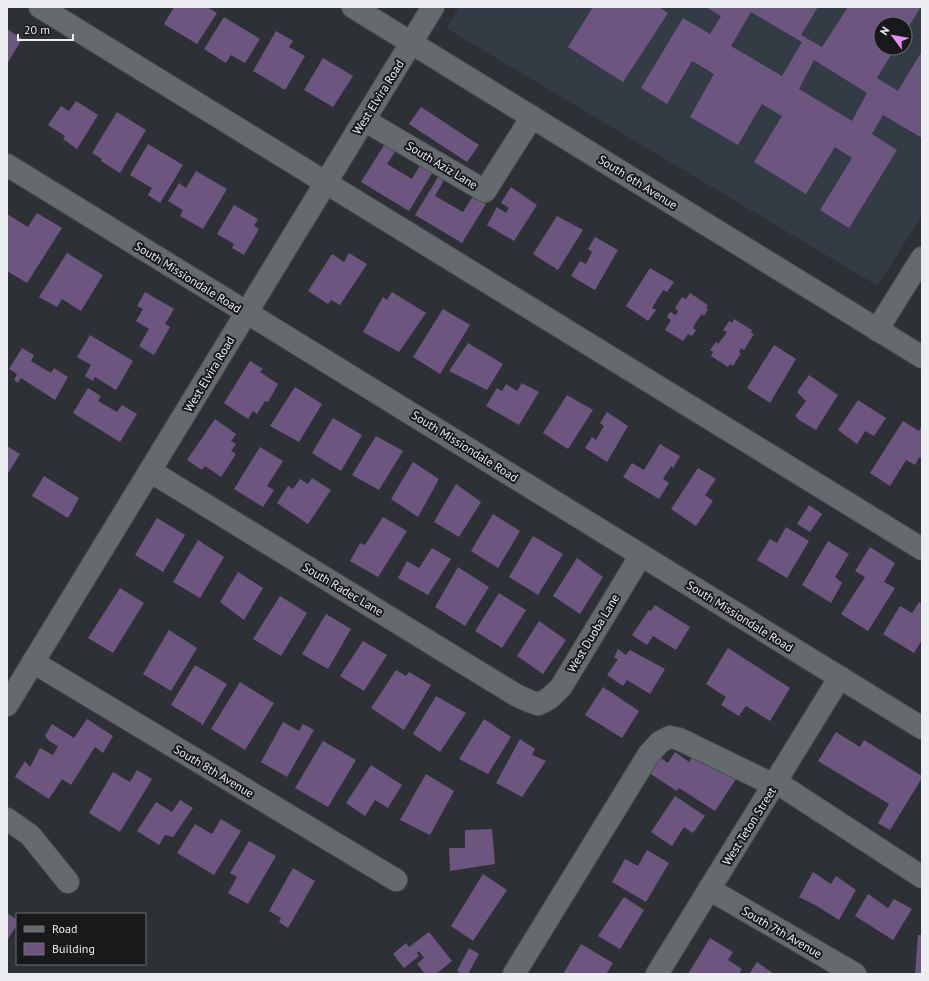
<svg xmlns="http://www.w3.org/2000/svg" width="929" height="981" viewBox="0 0 929 981" font-family="'PT Sans',sans-serif">
	<style>
		.built { fill: #333b44; fill-rule: evenodd }
		.building { fill: #6c567f; fill-rule: evenodd }
		.lines { fill: none; stroke-linecap: round; stroke-linejoin: round }
		.minor-casing { stroke: #494c50; stroke-width: 24 }
		.minor { stroke: #656a6f; stroke-width: 22 }
		.labels { text-anchor: middle; dominant-baseline: central; stroke-width: 4; stroke-linejoin: round; paint-order: stroke }
		.street-label { font-size: 12px; fill: #eceef2; stroke: #17191b }
	</style>
	<rect width="100%" height="100%" fill="#2d3136"/>
	<!-- built -->
	<path class="built" d="M459,7H922V215L878,286L446,28ZM881,24H905V48H881Z"/>
	<!-- building -->
	<g class="building">
		<polygon points="174,7 207,7 217,13 197,44 164,24"/>
		<polygon points="593,7 659,7 668,13 623,82 568,47"/>
		<path d="M706,7H818L801,35L822,47L848,7H921L905,32V24H881V48H895L877,78L898,91L922,51V138L883,115L872,134L897,150L849,228L820,210L852,158L835,147L806,194L754,162L782,116L762,104L738,145L690,117L714,74L692,61L667,104L641,88L683,18L710,34L721,16ZM751,12L802,42L782,76L731,46ZM814,60L867,93L852,121L799,89Z"/>
		<polygon points="224,17 260,39 245,63 231,55 226,63 204,49"/>
		<polygon points="7,29 22,39 7,64"/>
		<polygon points="276,31 293,41 289,47 305,56 285,90 253,71"/>
		<polygon points="323,58 353,76 333,107 304,90"/>
		<polygon points="76,101 98,115 77,149 63,139 65,136 48,125 61,106 69,111"/>
		<polygon points="421,107 479,145 467,162 409,124"/>
		<polygon points="117,112 146,130 120,173 101,161 102,159 92,153"/>
		<polygon points="386,142 397,149 387,164 412,179 422,162 434,170 409,211 361,182"/>
		<polygon points="148,144 183,165 160,203 148,195 152,188 130,175"/>
		<polygon points="196,171 227,189 203,229 180,216 183,210 168,201 179,183 186,188"/>
		<polygon points="438,177 444,180 435,196 463,212 473,196 486,204 462,243 415,215"/>
		<polygon points="511,187 537,205 514,241 487,225 497,207 506,213 509,208 501,203"/>
		<polygon points="234,205 258,219 254,226 259,229 244,255 232,248 234,244 217,234"/>
		<polygon points="37,213 62,228 27,283 7,271 7,214 28,227"/>
		<polygon points="557,216 583,230 558,270 533,254"/>
		<polygon points="595,237 618,250 595,290 571,276 580,261 586,264 592,252 588,249"/>
		<polygon points="67,253 103,275 81,311 62,299 57,307 39,297"/>
		<polygon points="349,253 367,264 340,305 331,300 328,304 308,291 332,254 344,262"/>
		<polygon points="650,268 674,282 667,292 663,290 652,308 656,310 648,321 626,306"/>
		<polygon points="145,292 174,309 165,324 170,327 154,355 139,346 149,329 136,321 143,309 137,306"/>
		<polygon points="392,292 426,313 399,352 363,332 383,297 387,300"/>
		<polygon points="690,293 708,305 706,308 708,309 704,316 702,314 696,322 693,328 696,330 692,336 688,334 683,341 665,330 671,320 667,317 670,312 676,315 678,311 675,308 682,297 686,299"/>
		<polygon points="443,309 470,325 440,374 413,357"/>
		<polygon points="734,319 752,330 751,333 754,334 744,350 741,348 739,352 741,353 733,366 730,364 728,367 711,356 713,352 710,350 716,342 718,344 727,332 723,330 729,321 732,323"/>
		<polygon points="90,335 133,361 116,390 95,377 93,381 85,376 91,365 77,357"/>
		<polygon points="468,343 503,364 487,390 449,371"/>
		<polygon points="774,345 796,359 770,403 747,388"/>
		<polygon points="22,348 34,355 31,361 51,373 54,368 68,377 55,400 21,378 18,383 14,380 17,374 9,369"/>
		<polygon points="250,361 263,369 260,372 278,384 268,402 265,401 257,414 253,411 248,419 224,403"/>
		<polygon points="809,375 838,395 816,430 799,420 795,416 806,401 797,392"/>
		<polygon points="522,383 539,392 519,425 486,406 497,388 502,391 506,384 517,391"/>
		<polygon points="295,387 322,404 299,442 270,426"/>
		<polygon points="88,388 101,396 98,401 117,412 122,405 137,414 120,442 73,413"/>
		<polygon points="567,395 593,410 568,449 543,433"/>
		<polygon points="858,400 886,418 874,436 865,431 857,444 838,430"/>
		<polygon points="607,412 628,426 607,462 585,448 592,437 596,440 604,426 600,423"/>
		<polygon points="333,418 362,435 341,471 312,453"/>
		<polygon points="215,419 236,434 231,441 236,444 231,451 236,454 221,477 205,466 202,470 187,460"/>
		<polygon points="903,421 919,431 922,426 922,459 919,457 915,465 906,460 890,486 870,473"/>
		<polygon points="376,436 403,451 379,490 352,475"/>
		<polygon points="660,444 680,456 673,468 671,466 663,479 669,483 659,499 623,477 632,463 644,470"/>
		<polygon points="7,446 20,454 7,475"/>
		<polygon points="260,447 283,461 267,486 274,490 263,507 234,489"/>
		<polygon points="413,462 439,479 418,517 391,499"/>
		<polygon points="698,468 716,479 705,495 713,501 696,526 671,509"/>
		<polygon points="44,476 79,498 68,518 32,496"/>
		<polygon points="312,478 331,490 308,524 277,503 288,486 293,489 300,479 308,484"/>
		<polygon points="456,484 481,502 459,537 434,522"/>
		<polygon points="809,505 822,514 810,532 797,524"/>
		<polygon points="493,514 520,531 498,568 471,551"/>
		<polygon points="383,517 407,531 378,577 350,561 360,543 365,545"/>
		<polygon points="157,518 185,535 163,572 135,555"/>
		<polygon points="786,527 809,541 787,578 757,560 770,539 777,543"/>
		<polygon points="533,536 563,554 538,595 509,577"/>
		<polygon points="198,540 224,557 200,598 173,582"/>
		<polygon points="828,541 849,554 835,577 842,583 831,603 802,585"/>
		<polygon points="870,547 895,563 884,582 895,588 868,631 841,614 865,577 855,571"/>
		<polygon points="432,548 451,559 428,595 398,578 407,561 419,568"/>
		<polygon points="577,558 603,577 580,614 553,596"/>
		<polygon points="458,567 489,587 465,626 435,607"/>
		<polygon points="238,572 263,588 244,620 220,602"/>
		<polygon points="120,588 144,603 113,653 88,638"/>
		<polygon points="499,593 526,610 502,648 475,631"/>
		<polygon points="280,596 307,613 281,656 253,639"/>
		<polygon points="919,602 922,604 922,640 914,653 883,634 900,606 912,613"/>
		<polygon points="655,605 690,627 676,650 653,636 647,645 632,635 649,610 651,611"/>
		<polygon points="326,614 351,629 328,669 302,654"/>
		<polygon points="539,621 566,640 543,674 517,656"/>
		<polygon points="169,630 197,648 171,691 143,674"/>
		<polygon points="363,641 387,655 364,691 340,676"/>
		<polygon points="728,648 790,688 770,721 746,706 739,716 721,705 726,697 706,684"/>
		<polygon points="618,649 626,655 630,650 665,669 650,694 627,680 623,686 607,675 618,659 614,658"/>
		<polygon points="195,665 227,684 202,726 201,723 171,705"/>
		<polygon points="396,670 406,676 409,672 431,685 404,730 371,708"/>
		<polygon points="240,682 274,703 245,750 211,729"/>
		<polygon points="603,687 639,711 622,738 585,715"/>
		<polygon points="436,696 466,713 440,752 413,734"/>
		<polygon points="87,719 113,736 103,753 95,747 71,785 62,779 49,799 15,777 25,761 30,767 40,748 53,755 58,746 49,741 45,736 52,724 74,738"/>
		<polygon points="484,719 511,737 488,774 459,759"/>
		<polygon points="283,722 299,731 303,724 314,730 287,777 261,762"/>
		<polygon points="836,732 860,747 864,740 922,776 922,778 890,830 878,823 889,804 818,761"/>
		<polygon points="520,739 535,749 532,755 546,761 522,797 496,783"/>
		<polygon points="323,741 356,760 328,807 295,788"/>
		<polygon points="675,752 689,762 695,752 736,779 715,811 679,788 677,791 649,773 660,757 668,763"/>
		<polygon points="371,765 402,785 388,808 375,800 365,816 346,803"/>
		<polygon points="137,770 152,779 120,832 89,813 113,772 130,782"/>
		<polygon points="426,774 454,791 430,835 400,820"/>
		<polygon points="675,796 705,816 693,833 684,827 672,846 651,832"/>
		<polygon points="180,800 193,808 173,837 165,835 159,845 137,831 156,802 172,812"/>
		<polygon points="221,819 241,831 214,875 177,853 195,824 212,834"/>
		<polygon points="492,829 495,864 450,871 449,848 465,848 465,830"/>
		<polygon points="249,841 276,856 248,904 228,893 237,877 230,873"/>
		<polygon points="647,850 669,863 646,902 612,882 625,859 638,866"/>
		<polygon points="293,868 315,881 288,928 279,922 281,918 269,911"/>
		<polygon points="813,872 831,884 836,876 856,890 839,920 817,906 799,897"/>
		<polygon points="483,874 507,890 473,941 451,926"/>
		<polygon points="868,894 888,908 894,899 912,909 893,940 855,916"/>
		<polygon points="624,897 644,910 620,949 598,936"/>
		<polygon points="7,913 17,920 17,925 8,939 7,939"/>
		<polygon points="429,932 452,961 436,974 425,974 417,964 424,958 419,951 417,953 419,956 404,968 393,954 406,943 409,947"/>
		<polygon points="918,935 922,935 922,974 915,974"/>
		<polygon points="710,938 733,952 728,960 742,969 739,974 688,974"/>
		<polygon points="581,944 613,963 606,974 590,974 588,973 587,974 563,974"/>
		<polygon points="469,948 479,954 468,974 462,974 457,971"/>
		<polygon points="757,962 774,974 749,974"/>
	</g>
	<g class="lines">
		<defs>
			<g id="minor">
				<polyline points="40,7 922,549"/>
				<polyline points="353,7 922,357"/>
				<polyline points="364,120 485,191 532,117"/>
				<polyline points="7,165 922,728"/>
				<polyline points="877,330 922,258"/>
				<polyline points="150,471 516,695 529,701 538,704"/>
				<polyline points="33,662 396,880"/>
				<path d="M538,704C548,701 554,694 561,687L641,555"/>
				<polyline points="7,705 433,7"/>
				<polyline points="776,782 922,877"/>
				<polyline points="7,819 30,835 68,882"/>
				<polyline points="709,889 855,974"/>
				<polyline points="514,974 649,754 660,742 670,737 679,739 774,785"/>
				<polyline points="657,974 840,677"/>
			</g>
		</defs>
		<!-- minor casing -->
		<use href="#minor" class="minor-casing"/>
		<!-- minor -->
		<use href="#minor" class="minor"/>
	</g>
	<g class="labels">
		<!-- street labels -->
		<g class="street-label">
			<text transform="translate(378 97) rotate(-58)">West Elvira Road</text>
			<text transform="translate(442 165) rotate(31)">South Aziz Lane</text>
			<text transform="translate(638 182) rotate(32)">South 6th Avenue</text>
			<text transform="translate(188 277) rotate(32)">South Missiondale Road</text>
			<text transform="translate(209 374) rotate(-59)">West Elvira Road</text>
			<text transform="translate(465 446) rotate(32)">South Missiondale Road</text>
			<text transform="translate(343 589) rotate(31)">South Radec Lane</text>
			<text transform="translate(740 616) rotate(32)">South Missiondale Road</text>
			<text transform="translate(593 633) rotate(-59)">West Duoba Lane</text>
			<text transform="translate(214 771) rotate(31)">South 8th Avenue</text>
			<text transform="translate(749 826) rotate(-58)">West Teton Street</text>
			<text transform="translate(782 932) rotate(30)">South 7th Avenue</text>
		</g>
	</g>
	<!-- border -->
	<rect width="929" height="981" fill="none" stroke="#eceef2" stroke-width="16"/>
	<!-- legend -->
	<rect x="16" y="913" width="130" height="52" fill="#17191b" stroke="#6c6e71"/>
	<rect x="24" y="926" width="20" height="6" fill="#656a6f" stroke="#6c6e71"/>
	<text x="52" y="933" font-size="12" fill="#eceef2">Road</text>
	<rect x="24" y="943" width="20" height="12" fill="#6c567f" stroke="#6c6e71"/>
	<text x="52" y="953" font-size="12" fill="#eceef2">Building</text>
	<!-- north arrow -->
	<g transform="translate(893 36) rotate(302)"><circle r="19" fill="#17191b" stroke="#6c6e71"/>
	<path d="M0-3L7 15L0 10L-7 15Z" fill="#ed8cf9"/>
	<text y="-6" font-size="11" font-weight="bold" text-anchor="middle" fill="#eceef2">N</text>
	</g>
	<!-- scale -->
	<path d="M18 34v6h55v-6" fill="none" stroke="#eceef2" stroke-width="2"/>
	<text x="24" y="34" font-size="12" fill="#eceef2" stroke="#17191b" stroke-width="3" paint-order="stroke">20 m</text>
</svg>
